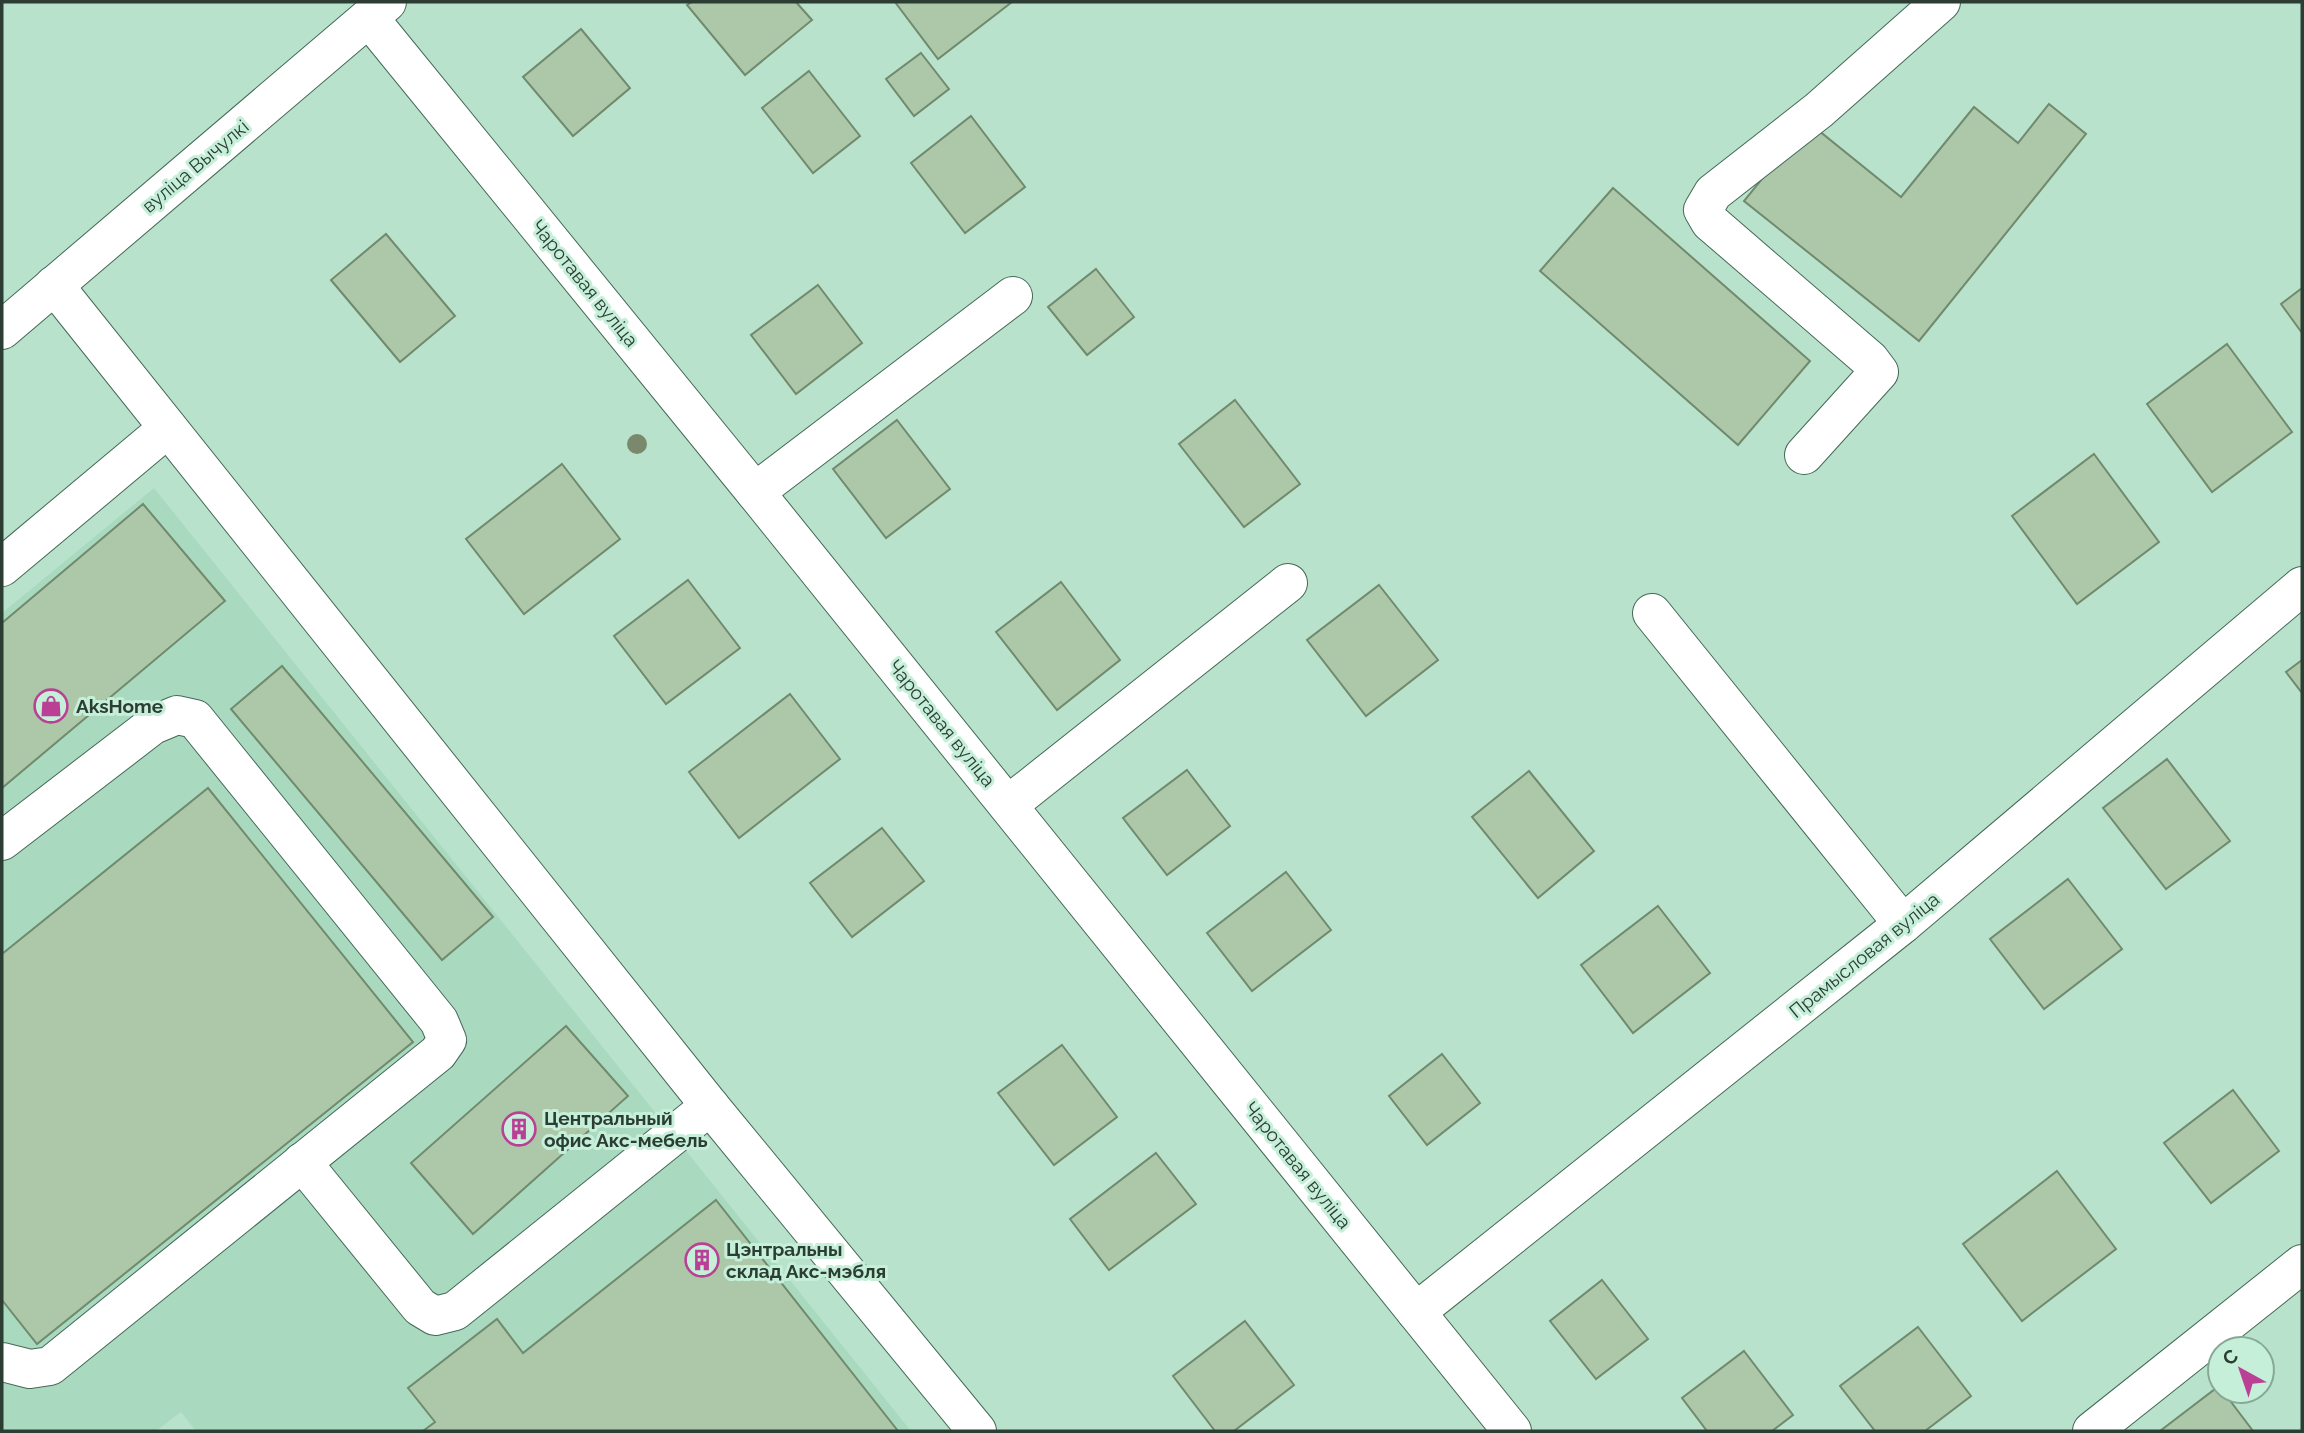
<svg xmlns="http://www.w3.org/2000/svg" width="2304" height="1433" viewBox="0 0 2304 1433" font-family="Raleway,sans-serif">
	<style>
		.built { fill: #a9dac0 }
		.building { fill: #acc8a8; stroke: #708a6d; stroke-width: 2 }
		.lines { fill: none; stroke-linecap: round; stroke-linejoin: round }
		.minor-casing { stroke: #446957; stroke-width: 40 }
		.minor { stroke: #fff; stroke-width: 38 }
		.tree { fill: #7a896b }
		.labels { text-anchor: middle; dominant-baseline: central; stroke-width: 6; stroke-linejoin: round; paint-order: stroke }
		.street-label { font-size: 19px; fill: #2c3d34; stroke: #c5efd9 }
		.poi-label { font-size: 19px; font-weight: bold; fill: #2c3d34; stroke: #c5efd9; text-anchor: start }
	</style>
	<rect width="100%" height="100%" fill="#b9e2cc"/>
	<!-- built -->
	<polygon class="built" points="154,488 911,1431 196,1431 181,1412 156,1431 2,1431 2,613"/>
	<!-- building -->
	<g class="building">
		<polygon points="692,2 796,2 812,20 745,75 687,5"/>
		<polygon points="895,2 1012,2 938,59"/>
		<polygon points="581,29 630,88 573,136 523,77"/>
		<polygon points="921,53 949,89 914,116 886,79"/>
		<polygon points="809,71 860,136 813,173 762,108"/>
		<polygon points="2049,104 2086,134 1919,341 1744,201 1808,122 1901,197 1974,107 2018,143"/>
		<polygon points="971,116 1025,187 965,233 911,163"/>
		<polygon points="1613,188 1810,361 1738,445 1540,271"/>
		<polygon points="386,234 455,316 400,362 331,280"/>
		<polygon points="1096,269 1134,317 1087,355 1048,307"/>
		<polygon points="818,285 862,343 796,394 751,335"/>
		<polygon points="2302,288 2302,333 2281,304"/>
		<polygon points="2227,344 2292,432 2212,492 2147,404"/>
		<polygon points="1235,400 1300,484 1244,527 1179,444"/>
		<polygon points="897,420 950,489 886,538 833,469"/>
		<polygon points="2094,454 2159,542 2077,604 2012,516"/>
		<polygon points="562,464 620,539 524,614 466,539"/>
		<polygon points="143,504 225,601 2,788 2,623"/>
		<polygon points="688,580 740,648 666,704 614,636"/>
		<polygon points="1061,582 1120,660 1057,710 996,632"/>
		<polygon points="1379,585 1438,660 1366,716 1307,640"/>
		<polygon points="2302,660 2302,693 2286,672"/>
		<polygon points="282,666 493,917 442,960 231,709"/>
		<polygon points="790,694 840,759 739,838 689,772"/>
		<polygon points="2167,759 2230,841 2166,889 2103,808"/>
		<polygon points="1187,770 1230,826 1167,875 1123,818"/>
		<polygon points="1529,771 1594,851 1538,898 1472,817"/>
		<polygon points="208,788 413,1042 37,1344 2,1300 2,954"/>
		<polygon points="882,828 924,881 852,937 810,883"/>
		<polygon points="1286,872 1331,930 1252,991 1207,933"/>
		<polygon points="2068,879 2122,949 2044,1009 1990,939"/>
		<polygon points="1658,906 1710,973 1633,1033 1581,965"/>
		<polygon points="566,1026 628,1096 473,1234 411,1163"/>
		<polygon points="1062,1045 1117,1117 1054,1165 998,1093"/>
		<polygon points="1442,1054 1480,1103 1427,1145 1389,1096"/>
		<polygon points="2233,1090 2279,1151 2211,1203 2164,1143"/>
		<polygon points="1156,1153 1196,1204 1109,1270 1070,1219"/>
		<polygon points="2057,1171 2116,1249 2022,1321 1963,1244"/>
		<polygon points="716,1200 898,1431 423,1431 435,1422 408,1388 497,1319 523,1353"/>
		<polygon points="1602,1280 1648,1339 1596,1379 1550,1321"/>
		<polygon points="1245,1321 1294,1385 1234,1431 1215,1431 1173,1376"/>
		<polygon points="1918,1327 1971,1396 1925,1431 1875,1431 1840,1386"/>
		<polygon points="1744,1351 1793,1415 1772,1431 1707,1431 1682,1398"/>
		<polygon points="2219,1386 2253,1431 2160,1431"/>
	</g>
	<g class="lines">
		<defs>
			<g id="minor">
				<polyline points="369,18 755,492 1512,1431"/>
				<polyline points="54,285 710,1106 977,1431"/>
				<polyline points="2,330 387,2"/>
				<polyline points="1804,455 1879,372 1870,360 1710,222 1703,210 1713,193 1819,110 1941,2"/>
				<polyline points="755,492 1013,296"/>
				<polyline points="2,567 168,428"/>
				<polyline points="1652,613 1903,924"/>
				<polyline points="1008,805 1288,583"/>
				<polyline points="2,841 153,725 177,715 195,719 439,1021 447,1040 438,1053 50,1366 30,1369 2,1362"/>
				<polyline points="302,1162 420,1307 435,1316 455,1311 710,1106"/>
				<polyline points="1416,1312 1903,924 2302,586"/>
				<polyline points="2092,1431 2302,1264"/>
			</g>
		</defs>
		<!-- minor casing -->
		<use href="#minor" class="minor-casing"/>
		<!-- minor -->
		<use href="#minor" class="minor"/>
	</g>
	<!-- trees -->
	<circle class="tree" cx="637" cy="444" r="10"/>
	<!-- icons -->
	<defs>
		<symbol id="shop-ring" viewBox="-11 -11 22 22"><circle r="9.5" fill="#c5efd9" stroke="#b94095" stroke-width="1.5"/><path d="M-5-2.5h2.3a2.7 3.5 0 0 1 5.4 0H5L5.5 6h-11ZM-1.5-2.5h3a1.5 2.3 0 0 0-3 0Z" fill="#b94095"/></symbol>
		<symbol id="building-ring" viewBox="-11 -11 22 22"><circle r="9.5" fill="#c5efd9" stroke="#b94095" stroke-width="1.5"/><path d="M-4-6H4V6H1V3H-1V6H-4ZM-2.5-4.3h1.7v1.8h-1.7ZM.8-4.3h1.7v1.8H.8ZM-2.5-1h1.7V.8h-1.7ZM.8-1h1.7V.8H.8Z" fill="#b94095"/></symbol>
	</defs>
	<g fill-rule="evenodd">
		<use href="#shop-ring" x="32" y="687" width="38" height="38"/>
		<use href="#building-ring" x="500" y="1110" width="38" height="38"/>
		<use href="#building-ring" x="683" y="1241" width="38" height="38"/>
	</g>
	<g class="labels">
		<!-- street labels -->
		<g class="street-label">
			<text transform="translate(195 166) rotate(-40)">вуліца Вычулкі</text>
			<text transform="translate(585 283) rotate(51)">Чаротавая вуліца</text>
			<text transform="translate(942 723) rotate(51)">Чаротавая вуліца</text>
			<text transform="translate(1864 955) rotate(-39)">Прамысловая вуліца</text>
			<text transform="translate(1298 1165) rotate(51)">Чаротавая вуліца</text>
		</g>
		<!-- poi labels -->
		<g class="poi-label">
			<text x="76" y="706">AksHome</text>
			<text x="544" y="1118">Центральный<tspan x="544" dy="22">офис Акс-мебель</tspan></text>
			<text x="726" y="1249">Цэнтральны<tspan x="726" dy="22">склад Акс-мэбля</tspan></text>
		</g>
	</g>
	<!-- border -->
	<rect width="2304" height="1433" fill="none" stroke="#2c3d34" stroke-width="7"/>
	<!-- north arrow -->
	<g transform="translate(2241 1370) rotate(320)"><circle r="33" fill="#c5efd9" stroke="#88a897" stroke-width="2"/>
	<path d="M0-5L12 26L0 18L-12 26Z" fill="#b94095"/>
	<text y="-10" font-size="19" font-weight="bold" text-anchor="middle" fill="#2c3d34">С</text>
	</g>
</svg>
